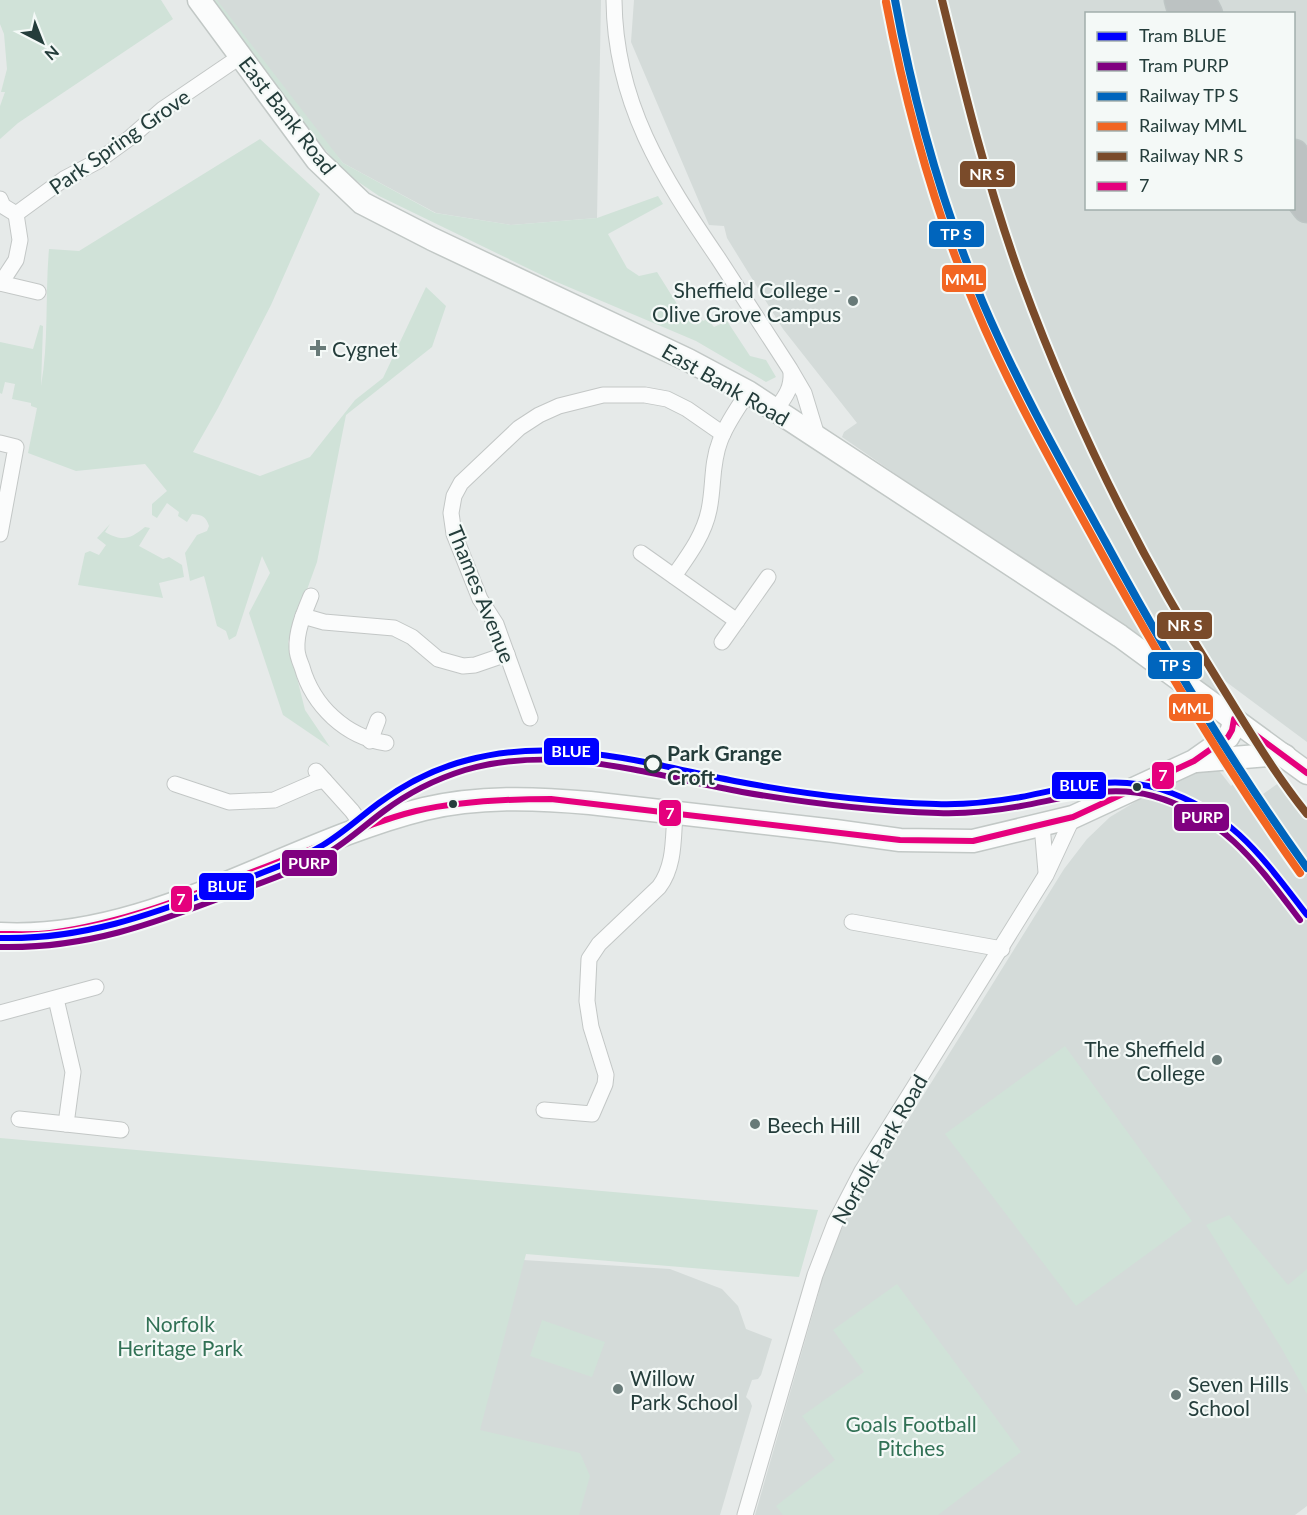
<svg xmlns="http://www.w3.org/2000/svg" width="1307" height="1515" viewBox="0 0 1307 1515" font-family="Lato,sans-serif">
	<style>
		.built { fill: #d4dbd9 }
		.green { fill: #d0e2d8 }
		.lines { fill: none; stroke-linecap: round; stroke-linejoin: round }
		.street-casing { stroke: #c3c7c6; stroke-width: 17 }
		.secondary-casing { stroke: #c2c8c6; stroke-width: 25 }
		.highway-casing { stroke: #bec6c5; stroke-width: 31 }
		.street { stroke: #fbfcfc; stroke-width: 15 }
		.secondary { stroke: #fbfcfc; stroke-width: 22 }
		.highway { stroke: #bcc2c2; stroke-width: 28 }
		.bus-1-casing { stroke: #f4f9f7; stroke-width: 10 }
		.bus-1 { stroke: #e5007d; stroke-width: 6 }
		.rail-1-casing { stroke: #f4f9f7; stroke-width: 12 }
		.rail-2-casing { stroke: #f4f9f7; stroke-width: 12 }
		.rail-3-casing { stroke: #f4f9f7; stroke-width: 12 }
		.rail-1 { stroke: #0065bd; stroke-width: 8 }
		.rail-2 { stroke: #f26522; stroke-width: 8 }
		.rail-3 { stroke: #7a4b2a; stroke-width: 8 }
		.tram-1-casing { stroke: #f4f9f7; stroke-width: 10 }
		.tram-2-casing { stroke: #f4f9f7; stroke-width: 10 }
		.tram-1 { stroke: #00f; stroke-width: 6 }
		.tram-2 { stroke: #800080; stroke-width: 6 }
		.poi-dot { fill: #687a78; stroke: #f4f9f7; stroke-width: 2 }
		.stop-dot { fill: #f4f9f7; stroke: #243d3b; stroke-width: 3 }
		.bus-dot { fill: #243d3b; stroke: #f4f9f7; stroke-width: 2 }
		.labels { text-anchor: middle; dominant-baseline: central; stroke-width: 4.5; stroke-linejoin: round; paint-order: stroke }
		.street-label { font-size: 21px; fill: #243d3b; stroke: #f4f9f7 }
		.poi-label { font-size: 21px; fill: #243d3b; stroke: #f4f9f7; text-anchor: start }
		.stop-label { font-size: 21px; font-weight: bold; fill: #243d3b; stroke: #f4f9f7; text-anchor: start }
		.park-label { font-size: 21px; fill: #317155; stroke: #f4f9f7 }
		.line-badge { stroke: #f4f9f7; stroke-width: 2 }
		.badge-label { font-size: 16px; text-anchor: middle; font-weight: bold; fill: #fff }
	</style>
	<rect width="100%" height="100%" fill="#e6eae9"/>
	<!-- built -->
	<g class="built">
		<polygon points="215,0 601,0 597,218 511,225 436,213 343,163 270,76"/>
		<polygon points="634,0 1179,0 1183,13 1086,14 1086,208 1294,208 1307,214 1307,742 1221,678 1220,698 842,437 844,432 857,423 783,329 727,238 724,226 709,225 631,42"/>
		<polygon points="1201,0 1307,0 1307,174 1294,154 1294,14 1208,13"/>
		<polygon points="1217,768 1231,786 1248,772 1263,794 1283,780 1307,813 1307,1506 1295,1515 755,1515 819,1292 818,1283 829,1253 849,1215 1064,869 1087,839 1110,817 1150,793 1193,774"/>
		<polygon points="523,1260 670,1269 722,1289 738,1306 746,1329 772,1339 761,1375 758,1379 752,1380 746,1397 750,1401 752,1406 720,1515 453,1515"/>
	</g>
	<!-- green -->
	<g class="green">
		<polygon points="0,0 161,0 173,19 18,123 0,139 0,106 5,92 1,92 7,69 4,34 0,24"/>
		<polygon points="207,0 217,0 343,163 435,213 511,225 597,218 658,196 663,204 608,234 627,268 639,276 657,272 684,315 695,310 703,321 707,319 714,327 727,321 750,356 766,360 776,377 766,382 696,341 552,280 379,196 345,173 300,120"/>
		<path d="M260,139L320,194L271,305L218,408L193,452L260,476L310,457L355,400L383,378L426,287L446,306L432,347L346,415L317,562L288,642L305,710L330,747L283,715L249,613L270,573L262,556L236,636L229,640L226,631L217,626L204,576L190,581L185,553L197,535L207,531L209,526C206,517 203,515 192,514L187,522L178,516L179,512L167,503L157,518L152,515V504L167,491L145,464L76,471L28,453L37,408L31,406V403L12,399L15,384L5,382L2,394L0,393V342L33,349L40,325L43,326L41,386C49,341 45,294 49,249L79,251Z"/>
		<path d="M110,524L105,532C123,542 130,539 145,527L150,528L139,546L163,559L169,557L182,565L184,577L159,583L163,598L78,585L85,553L90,551L99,555L106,545L97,538Z"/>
		<polygon points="1065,1046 1192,1221 1076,1306 945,1134"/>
		<polygon points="0,1138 818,1210 799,1277 526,1254 480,1430 580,1453 590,1476 579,1515 0,1515"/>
		<polygon points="1229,1215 1288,1285 1307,1269 1307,1394 1282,1349 1206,1225"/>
		<polygon points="897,1284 1021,1452 938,1515 783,1515 776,1506 835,1460 802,1416 864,1372 833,1330"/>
		<polygon points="542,1320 605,1342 592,1377 530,1356"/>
	</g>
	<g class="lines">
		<defs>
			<g id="street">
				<path d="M614,0C615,103 662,176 718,258C742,295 766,332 790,369L804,393L818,439"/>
				<polyline points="0,199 3,206 16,214"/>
				<polyline points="16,214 64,179 98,161 131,137 163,109 241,56"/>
				<polyline points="0,283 38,292"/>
				<polyline points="1,283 16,260 20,240 16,214"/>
				<path d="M775,411C785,397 792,389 791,372"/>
				<polyline points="0,443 16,447 0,534"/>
				<polyline points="641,553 737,621"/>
				<path d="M674,576C688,556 704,535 709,510C714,487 711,464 720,441C726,424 738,408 748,392"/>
				<path d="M311,596C304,613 296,631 297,649C297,655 300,662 302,667C313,706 346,737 386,743"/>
				<polyline points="303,616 324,622 394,628 412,637 438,659 463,666 475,665 507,654"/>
				<polyline points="722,642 768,577"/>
				<polyline points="530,718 496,624 480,599 454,534 451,513 454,496 461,483 519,428 539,415 559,406 603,395 645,395 667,399 687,409 723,434"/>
				<polyline points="370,741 378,720"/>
				<polyline points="316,771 352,811 364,828"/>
				<polyline points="175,784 229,802 274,800 313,783 324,780"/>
				<polyline points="1042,825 1046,872"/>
				<polyline points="852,922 1002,949"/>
				<polyline points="56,999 73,1072 66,1124 121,1130"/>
				<polyline points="0,1013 96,987"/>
				<path d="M544,1110L592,1114L605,1084L606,1075L591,1027L587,1001L589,959L599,944L659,887C675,866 673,838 675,813"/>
				<polyline points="19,1119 66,1124"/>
				<polyline points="745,1515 815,1275 835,1223 862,1171 1046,875 1073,817"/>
			</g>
			<g id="secondary">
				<polyline points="199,0 317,160 362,203 432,239 688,360 748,392 1120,636 1307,773"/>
				<polyline points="1196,761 1281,754 1285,756"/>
				<path d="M0,934C150,942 283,844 424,809C478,796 535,798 590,803L835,831L900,840L973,841L1073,817L1194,761L1228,737L1232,730L1234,719"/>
			</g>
			<g id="highway">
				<polyline points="1179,0 1183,14"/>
				<polyline points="1201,0 1208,14"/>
				<polyline points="1294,154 1307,174"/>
				<polyline points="1294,191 1307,208"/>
			</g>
		</defs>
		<!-- street casing -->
		<use href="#street" class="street-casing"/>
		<!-- secondary casing -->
		<use href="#secondary" class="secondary-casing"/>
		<!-- highway casing -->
		<use href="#highway" class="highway-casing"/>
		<!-- street -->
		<use href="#street" class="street"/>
		<!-- secondary -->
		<use href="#secondary" class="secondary"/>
		<!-- highway -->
		<use href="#highway" class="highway"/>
		<defs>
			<path id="bus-1" d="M0,934C16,934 34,935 50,933C140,921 224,882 309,850C344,836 379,820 416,811C460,801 506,799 551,799L900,840L973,841L1073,817L1194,761L1228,737L1232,730L1234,719L1307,773"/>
		</defs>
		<!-- bus-1 casing -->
		<use href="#bus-1" class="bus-1-casing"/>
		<!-- bus-1 -->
		<use href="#bus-1" class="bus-1"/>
		<defs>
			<path id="rail-1" d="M895,0C914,104 942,206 983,303C1018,385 1062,463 1105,541C1166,654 1232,764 1307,868"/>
			<path id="rail-2" d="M886,2C906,106 933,208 975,306C1009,388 1054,467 1097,545C1159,658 1225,768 1300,873"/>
			<path id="rail-3" d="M942,0C965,94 988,188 1021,279C1073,421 1139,555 1219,682C1247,727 1274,773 1307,814"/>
		</defs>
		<!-- rail-1 casing -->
		<use href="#rail-1" class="rail-1-casing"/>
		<!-- rail-2 casing -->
		<use href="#rail-2" class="rail-2-casing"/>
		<!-- rail-3 casing -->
		<use href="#rail-3" class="rail-3-casing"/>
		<!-- rail-1 -->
		<use href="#rail-1" class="rail-1"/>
		<!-- rail-2 -->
		<use href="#rail-2" class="rail-2"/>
		<!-- rail-3 -->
		<use href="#rail-3" class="rail-3"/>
		<defs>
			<path id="tram-1" d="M0,938C82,940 150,915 225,887C258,874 292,863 323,845C343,833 360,817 379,803C406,783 436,768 468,760C559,735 651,765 740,782C804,794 871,802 936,804C965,805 993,802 1021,797C1067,788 1113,774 1160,789C1232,812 1263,858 1307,915"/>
			<path id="tram-2" d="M0,947C85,949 153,924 231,894C263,882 297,871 328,853C348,841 365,825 384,811C408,793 436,779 465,770C557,743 651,775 742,792C807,803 872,811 938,813C966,814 994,811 1021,806C1065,798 1109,784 1153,796C1224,816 1258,865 1300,920"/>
		</defs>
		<!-- tram-1 casing -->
		<use href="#tram-1" class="tram-1-casing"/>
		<!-- tram-2 casing -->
		<use href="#tram-2" class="tram-2-casing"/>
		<!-- tram-1 -->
		<use href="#tram-1" class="tram-1"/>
		<!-- tram-2 -->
		<use href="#tram-2" class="tram-2"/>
	</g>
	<!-- markers -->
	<g class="poi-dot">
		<circle cx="853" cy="301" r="6"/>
		<path d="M315 339h6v6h6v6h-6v6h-6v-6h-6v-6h6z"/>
		<circle cx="1217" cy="1060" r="6"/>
		<circle cx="755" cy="1124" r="6"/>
		<circle cx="618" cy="1389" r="6"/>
		<circle cx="1176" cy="1395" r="6"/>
	</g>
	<circle class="stop-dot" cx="653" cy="764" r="8"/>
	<g class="bus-dot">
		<circle cx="1137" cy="787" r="5"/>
		<circle cx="453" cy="804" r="5"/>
	</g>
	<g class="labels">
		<!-- street labels -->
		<g class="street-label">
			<text transform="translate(288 115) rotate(52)">East Bank Road</text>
			<text transform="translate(119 141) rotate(-35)">Park Spring Grove</text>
			<text transform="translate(726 384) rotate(30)">East Bank Road</text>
			<text transform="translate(482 594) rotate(68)">Thames Avenue</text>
			<text transform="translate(879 1149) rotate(-60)">Norfolk Park Road</text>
		</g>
		<!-- poi labels -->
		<g class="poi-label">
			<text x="841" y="289" text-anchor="end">Sheffield College -<tspan x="841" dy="24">Olive Grove Campus</tspan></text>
			<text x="332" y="348">Cygnet</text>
			<text x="1205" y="1048" text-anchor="end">The Sheffield<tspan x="1205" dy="24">College</tspan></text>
			<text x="767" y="1124">Beech Hill</text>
			<text x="630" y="1377">Willow<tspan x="630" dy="24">Park School</tspan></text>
			<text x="1188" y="1383">Seven Hills<tspan x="1188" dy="24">School</tspan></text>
		</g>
		<!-- stop labels -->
		<g class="stop-label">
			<text x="667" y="752">Park Grange<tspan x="667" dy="24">Croft</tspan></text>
		</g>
		<!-- park labels -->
		<g class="park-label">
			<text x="180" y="1323">Norfolk<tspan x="180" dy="24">Heritage Park</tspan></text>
			<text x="911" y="1423">Goals Football<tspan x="911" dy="24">Pitches</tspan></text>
		</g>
	</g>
	<g class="line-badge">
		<rect x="959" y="160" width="57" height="28" rx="6" fill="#7a4b2a"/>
		<rect x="928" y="220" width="57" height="28" rx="6" fill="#0065bd"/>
		<rect x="941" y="264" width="46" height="29" rx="6" fill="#f26522"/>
		<rect x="1156" y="611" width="57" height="29" rx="6" fill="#7a4b2a"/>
		<rect x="1147" y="651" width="56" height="29" rx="6" fill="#0065bd"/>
		<rect x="1168" y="693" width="46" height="29" rx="6" fill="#f26522"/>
		<rect x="543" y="737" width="57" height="29" rx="6" fill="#00f"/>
		<rect x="1151" y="761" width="24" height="29" rx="6" fill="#e5007d"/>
		<rect x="1051" y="771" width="56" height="29" rx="6" fill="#00f"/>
		<rect x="658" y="799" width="24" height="28" rx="6" fill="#e5007d"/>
		<rect x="1173" y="803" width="57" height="29" rx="6" fill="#800080"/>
		<rect x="281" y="849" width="57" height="28" rx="6" fill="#800080"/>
		<rect x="198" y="872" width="57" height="29" rx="6" fill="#00f"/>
		<rect x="170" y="885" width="23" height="28" rx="6" fill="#e5007d"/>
	</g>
	<g class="badge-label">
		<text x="987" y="180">NR S</text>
		<text x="956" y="240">TP S</text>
		<text x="964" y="285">MML</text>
		<text x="1185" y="631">NR S</text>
		<text x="1175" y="671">TP S</text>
		<text x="1191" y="714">MML</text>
		<text x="571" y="757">BLUE</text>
		<text x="1163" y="781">7</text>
		<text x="1079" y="791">BLUE</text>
		<text x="670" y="819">7</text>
		<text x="1202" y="823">PURP</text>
		<text x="309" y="869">PURP</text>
		<text x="227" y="892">BLUE</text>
		<text x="181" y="905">7</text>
	</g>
	<!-- legend -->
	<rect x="1085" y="12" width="210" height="198" fill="#f4f9f7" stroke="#a1aeac" stroke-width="1.5"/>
	<rect x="1097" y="32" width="30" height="9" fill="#0000ff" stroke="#a1aeac" stroke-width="1.5"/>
	<text x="1139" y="42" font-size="18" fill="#243d3b">Tram BLUE</text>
	<rect x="1097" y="62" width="30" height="9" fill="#800080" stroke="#a1aeac" stroke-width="1.5"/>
	<text x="1139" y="72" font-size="18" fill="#243d3b">Tram PURP</text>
	<rect x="1097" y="92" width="30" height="9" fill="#0065bd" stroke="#a1aeac" stroke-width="1.5"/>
	<text x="1139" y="102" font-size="18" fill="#243d3b">Railway TP S</text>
	<rect x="1097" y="122" width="30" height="9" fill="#f26522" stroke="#a1aeac" stroke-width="1.5"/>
	<text x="1139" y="132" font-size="18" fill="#243d3b">Railway MML</text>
	<rect x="1097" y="152" width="30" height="9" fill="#7a4b2a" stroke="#a1aeac" stroke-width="1.5"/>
	<text x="1139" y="162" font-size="18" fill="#243d3b">Railway NR S</text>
	<rect x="1097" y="182" width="30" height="9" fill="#e5007d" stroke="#a1aeac" stroke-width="1.5"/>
	<text x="1139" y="192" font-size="18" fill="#243d3b">7</text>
	<!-- north arrow -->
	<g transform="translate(42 42) rotate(138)" stroke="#f4f9f7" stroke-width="4.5" paint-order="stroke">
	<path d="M0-4.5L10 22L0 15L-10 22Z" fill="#243d3b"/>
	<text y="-9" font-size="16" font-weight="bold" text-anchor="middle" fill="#243d3b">N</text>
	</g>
</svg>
